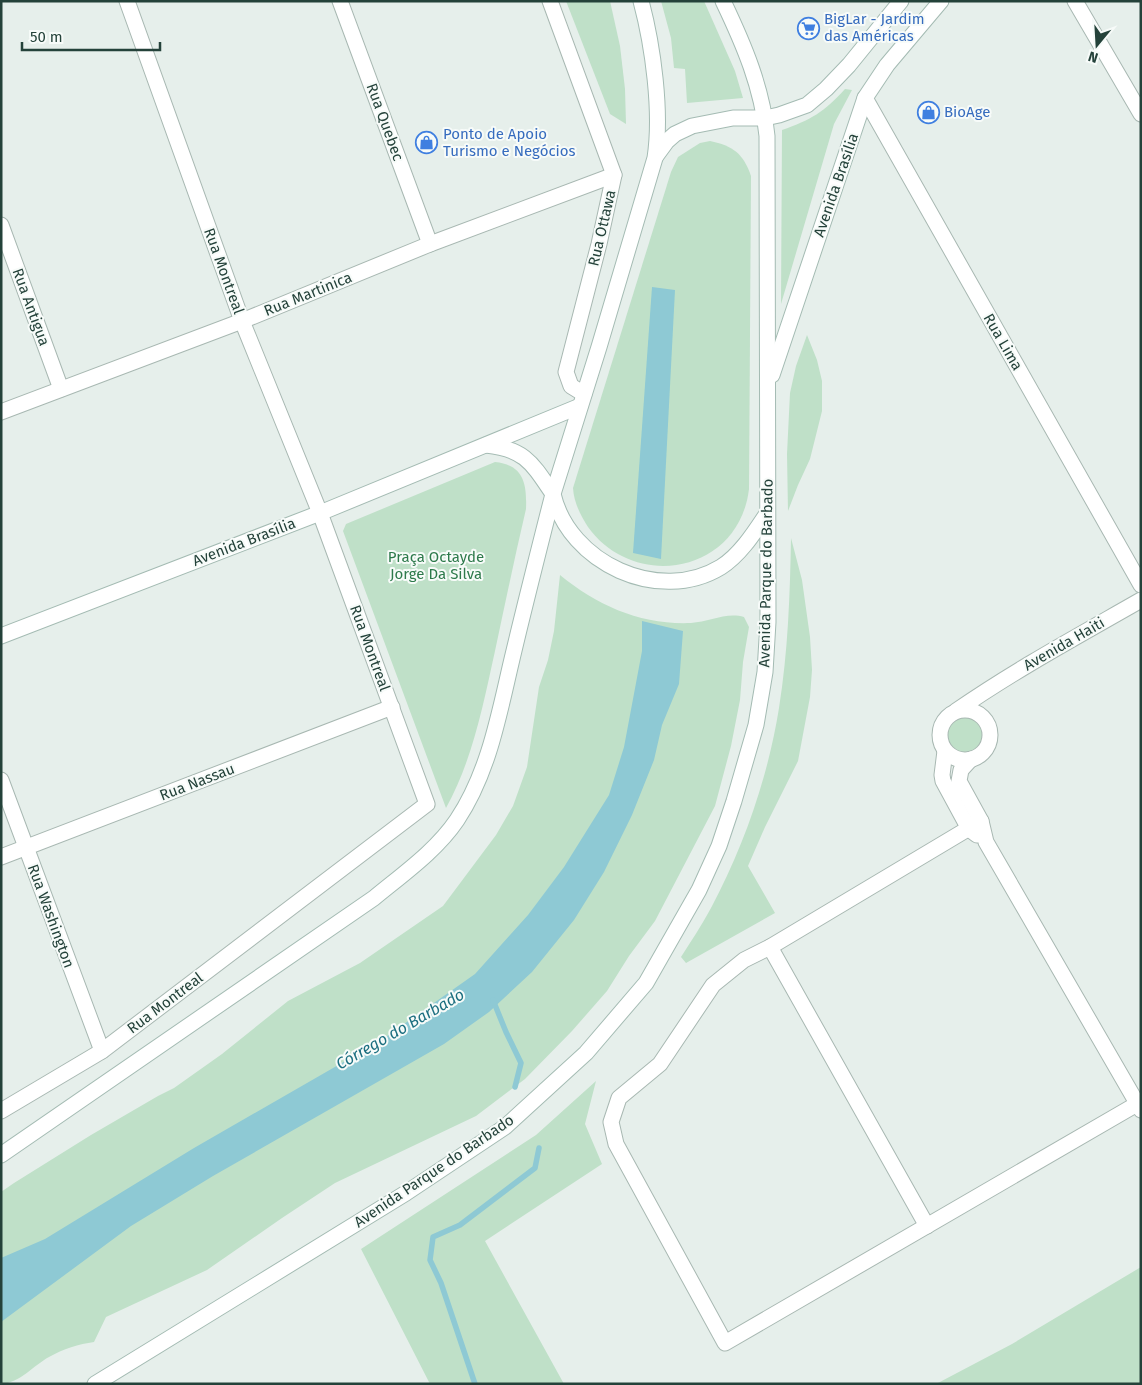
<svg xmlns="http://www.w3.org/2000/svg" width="1142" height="1385" viewBox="0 0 1142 1385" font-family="'Fira Sans',sans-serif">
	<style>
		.green { fill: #bfe0c8 }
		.water { fill: #8ec9d4 }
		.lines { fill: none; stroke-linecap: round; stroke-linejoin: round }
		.stream { stroke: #8ec9d4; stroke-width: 5.5 }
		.street-casing { stroke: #a8b8b2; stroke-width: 17 }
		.secondary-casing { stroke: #a4bbb3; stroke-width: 17 }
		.street { stroke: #fff; stroke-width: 15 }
		.secondary { stroke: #fff; stroke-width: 15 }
		.labels { text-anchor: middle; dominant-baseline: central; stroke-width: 4; stroke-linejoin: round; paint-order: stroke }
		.shop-label { font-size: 15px; fill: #366cbe; stroke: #f7fbf9; text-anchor: start }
		.street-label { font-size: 15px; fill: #24423a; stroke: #f7fbf9 }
		.park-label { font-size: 15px; fill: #2d7a4b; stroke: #f7fbf9 }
		.water-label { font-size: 16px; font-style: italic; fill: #1c6f80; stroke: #f7fbf9 }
	</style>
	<rect width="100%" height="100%" fill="#e6efeb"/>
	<!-- green -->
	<g class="green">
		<polygon points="566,1 610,1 620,46 625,89 626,124 610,114"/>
		<polygon points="661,1 704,1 735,71 743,98 687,103 685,69 674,68 671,38"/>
		<path d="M845,89L852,90L834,124L781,304L782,130C811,120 824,112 845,89Z"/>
		<path d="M710,141C733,146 743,153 751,176L749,489C739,573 635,592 588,527C580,514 574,503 573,488L671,172L678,157L700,143Z"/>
		<polygon points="807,335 817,360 822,381 822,411 810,459 798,485 788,511 787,454 790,393 796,366"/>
		<path d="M495,462C524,465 527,484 526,509C515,556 505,604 495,651C483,705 473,759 446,808L343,531L346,524Z"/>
		<path d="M791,538L802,580L810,637L812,670L810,697L798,761L765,827L748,866L775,913L686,963L681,957C691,941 702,925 711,908C744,846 768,777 779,708C788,652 790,595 791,538Z"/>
		<path d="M560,575C598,606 641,625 691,623C709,622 726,612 744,617L749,627L743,662L740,700L731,746L715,806L655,921L629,956L607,991L572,1031L525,1079L476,1116L335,1183L282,1218L207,1270L106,1317L94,1342C79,1344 63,1349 49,1357C34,1365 20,1383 1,1384V1192L14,1183L91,1135L158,1096L174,1088L222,1054L288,1001L360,963L443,906L496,835L513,806L527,767L539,687L548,660L554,631Z"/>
		<circle cx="965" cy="735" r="19"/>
		<polygon points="596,1081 585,1124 602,1164 485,1241 564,1384 430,1384 361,1249 536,1135"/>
		<polygon points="1141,1267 1141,1384 936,1384 1012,1344"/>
	</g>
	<!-- water -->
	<g class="water">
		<polygon points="652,287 675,290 661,559 633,553"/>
		<polygon points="642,621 683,631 679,684 662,725 654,760 632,815 604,872 574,920 532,972 489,1012 444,1044 213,1176 131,1226 1,1322 1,1258 45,1239 194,1148 380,1041 475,974 528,915 564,867 609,795 624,747 642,651"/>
	</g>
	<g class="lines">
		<!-- stream -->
		<g class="stream">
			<polyline points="493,1000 506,1032 521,1063 515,1087"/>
			<polyline points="475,1384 441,1283 430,1260 433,1237 460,1225 535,1168 539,1148"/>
		</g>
		<defs>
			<g id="street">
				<polyline points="340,1 430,244"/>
				<polyline points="550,1 614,175 599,244 566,372 571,386 584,394"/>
				<polyline points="1075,1 1141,114"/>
				<polyline points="865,98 1141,585"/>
				<polyline points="1,225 61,389"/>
				<polyline points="1,412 242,321 430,244 614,175"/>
				<circle cx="965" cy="735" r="25"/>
				<path d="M956,711C1015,670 1078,636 1141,600"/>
				<polyline points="945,751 942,775 943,781 969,829 977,835"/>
				<polyline points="971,759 961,770 959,781 981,821 986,842 1141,1110"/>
				<polyline points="1,780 102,1051"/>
				<polyline points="981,821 770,947 744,960 713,985 660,1064 619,1098 611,1122 616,1144 725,1343 1137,1104"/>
				<polyline points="1,857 392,707"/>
				<polyline points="770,947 927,1226"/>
				<polyline points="1,1111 102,1051 427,804 320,513 242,321 127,1"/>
			</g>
			<g id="secondary">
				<path d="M641,1C653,46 662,112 655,158L599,347L553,494C569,563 659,605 721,567C740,555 754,533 766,515"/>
				<polyline points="656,156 667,141 675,134 692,126 733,118 765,118 779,115 807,105 826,89 849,65 901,1"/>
				<polyline points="772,375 865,98 887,65 941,1"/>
				<polyline points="1,636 320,513 580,406"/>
				<path d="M1,1155L374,898C403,874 436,851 457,820C489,772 499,714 512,659C525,604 539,549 553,494C532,463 525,449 486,445"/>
				<path d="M95,1384L406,1193L505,1127L586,1053L646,983L699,890L719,846L734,801L756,725L765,672L768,622L767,136C762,87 744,45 723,1"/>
			</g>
		</defs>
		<!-- street casing -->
		<use href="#street" class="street-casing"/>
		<!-- secondary casing -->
		<use href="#secondary" class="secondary-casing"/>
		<!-- street -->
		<use href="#street" class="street"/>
		<!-- secondary -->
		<use href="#secondary" class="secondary"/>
	</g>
	<!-- icons -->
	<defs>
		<symbol id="supermarket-ring" viewBox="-11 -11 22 22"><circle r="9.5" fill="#f7fbf9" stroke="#3f7fe0" stroke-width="1.5"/><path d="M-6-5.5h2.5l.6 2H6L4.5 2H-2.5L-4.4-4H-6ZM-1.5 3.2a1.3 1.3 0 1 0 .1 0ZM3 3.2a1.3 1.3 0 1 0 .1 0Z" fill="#3f7fe0"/></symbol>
		<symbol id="shop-ring" viewBox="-11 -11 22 22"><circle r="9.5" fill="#f7fbf9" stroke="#3f7fe0" stroke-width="1.5"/><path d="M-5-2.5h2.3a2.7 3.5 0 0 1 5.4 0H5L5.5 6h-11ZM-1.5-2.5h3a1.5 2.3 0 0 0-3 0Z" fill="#3f7fe0"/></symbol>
	</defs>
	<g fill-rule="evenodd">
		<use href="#supermarket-ring" x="796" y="16" width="25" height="25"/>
		<use href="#shop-ring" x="916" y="100" width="25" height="25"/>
		<use href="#shop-ring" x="414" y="130" width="25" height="25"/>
	</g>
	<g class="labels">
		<!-- shop labels -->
		<g class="shop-label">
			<text x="824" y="19">BigLar - Jardim<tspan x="824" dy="17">das Américas</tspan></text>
			<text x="944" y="112">BioAge</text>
			<text x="443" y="134">Ponto de Apoio<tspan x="443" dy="17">Turismo e Negócios</tspan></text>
		</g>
		<!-- street labels -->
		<g class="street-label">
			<text transform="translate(385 122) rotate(70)">Rua Quebec</text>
			<text transform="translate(836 185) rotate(-71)">Avenida Brasília</text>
			<text transform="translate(602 228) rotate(-77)">Rua Ottawa</text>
			<text transform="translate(224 271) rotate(70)">Rua Montreal</text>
			<text transform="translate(308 294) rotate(-22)">Rua Martinica</text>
			<text transform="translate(31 307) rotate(70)">Rua Antigua</text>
			<text transform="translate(1003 342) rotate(60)">Rua Lima</text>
			<text transform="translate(244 542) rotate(-21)">Avenida Brasília</text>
			<text transform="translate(766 573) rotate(-89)">Avenida Parque do Barbado</text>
			<text transform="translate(1064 644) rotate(-30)">Avenida Haiti</text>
			<text transform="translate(370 648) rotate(70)">Rua Montreal</text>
			<text transform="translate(197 782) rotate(-21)">Rua Nassau</text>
			<text transform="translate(51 916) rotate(70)">Rua Washington</text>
			<text transform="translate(165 1003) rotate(-37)">Rua Montreal</text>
			<text transform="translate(434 1171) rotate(-34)">Avenida Parque do Barbado</text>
		</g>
		<!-- park labels -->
		<g class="park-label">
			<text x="436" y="557">Praça Octayde<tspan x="436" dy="17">Jorge Da Silva</tspan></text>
		</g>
		<!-- water labels -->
		<g class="water-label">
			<text transform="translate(400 1029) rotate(-30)">Córrego do Barbado</text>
		</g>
	</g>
	<!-- border -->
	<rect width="1142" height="1385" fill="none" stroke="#24423a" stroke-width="5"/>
	<!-- north arrow -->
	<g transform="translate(1097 45) rotate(198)" stroke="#f7fbf9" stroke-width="4" paint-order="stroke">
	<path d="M0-4L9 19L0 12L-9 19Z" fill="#24423a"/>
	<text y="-8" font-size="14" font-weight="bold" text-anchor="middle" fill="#24423a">N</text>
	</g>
	<!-- scale -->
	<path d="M22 42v8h138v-8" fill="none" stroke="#24423a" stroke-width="2.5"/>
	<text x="30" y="42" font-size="15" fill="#24423a" stroke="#f7fbf9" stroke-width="4" paint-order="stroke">50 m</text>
</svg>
